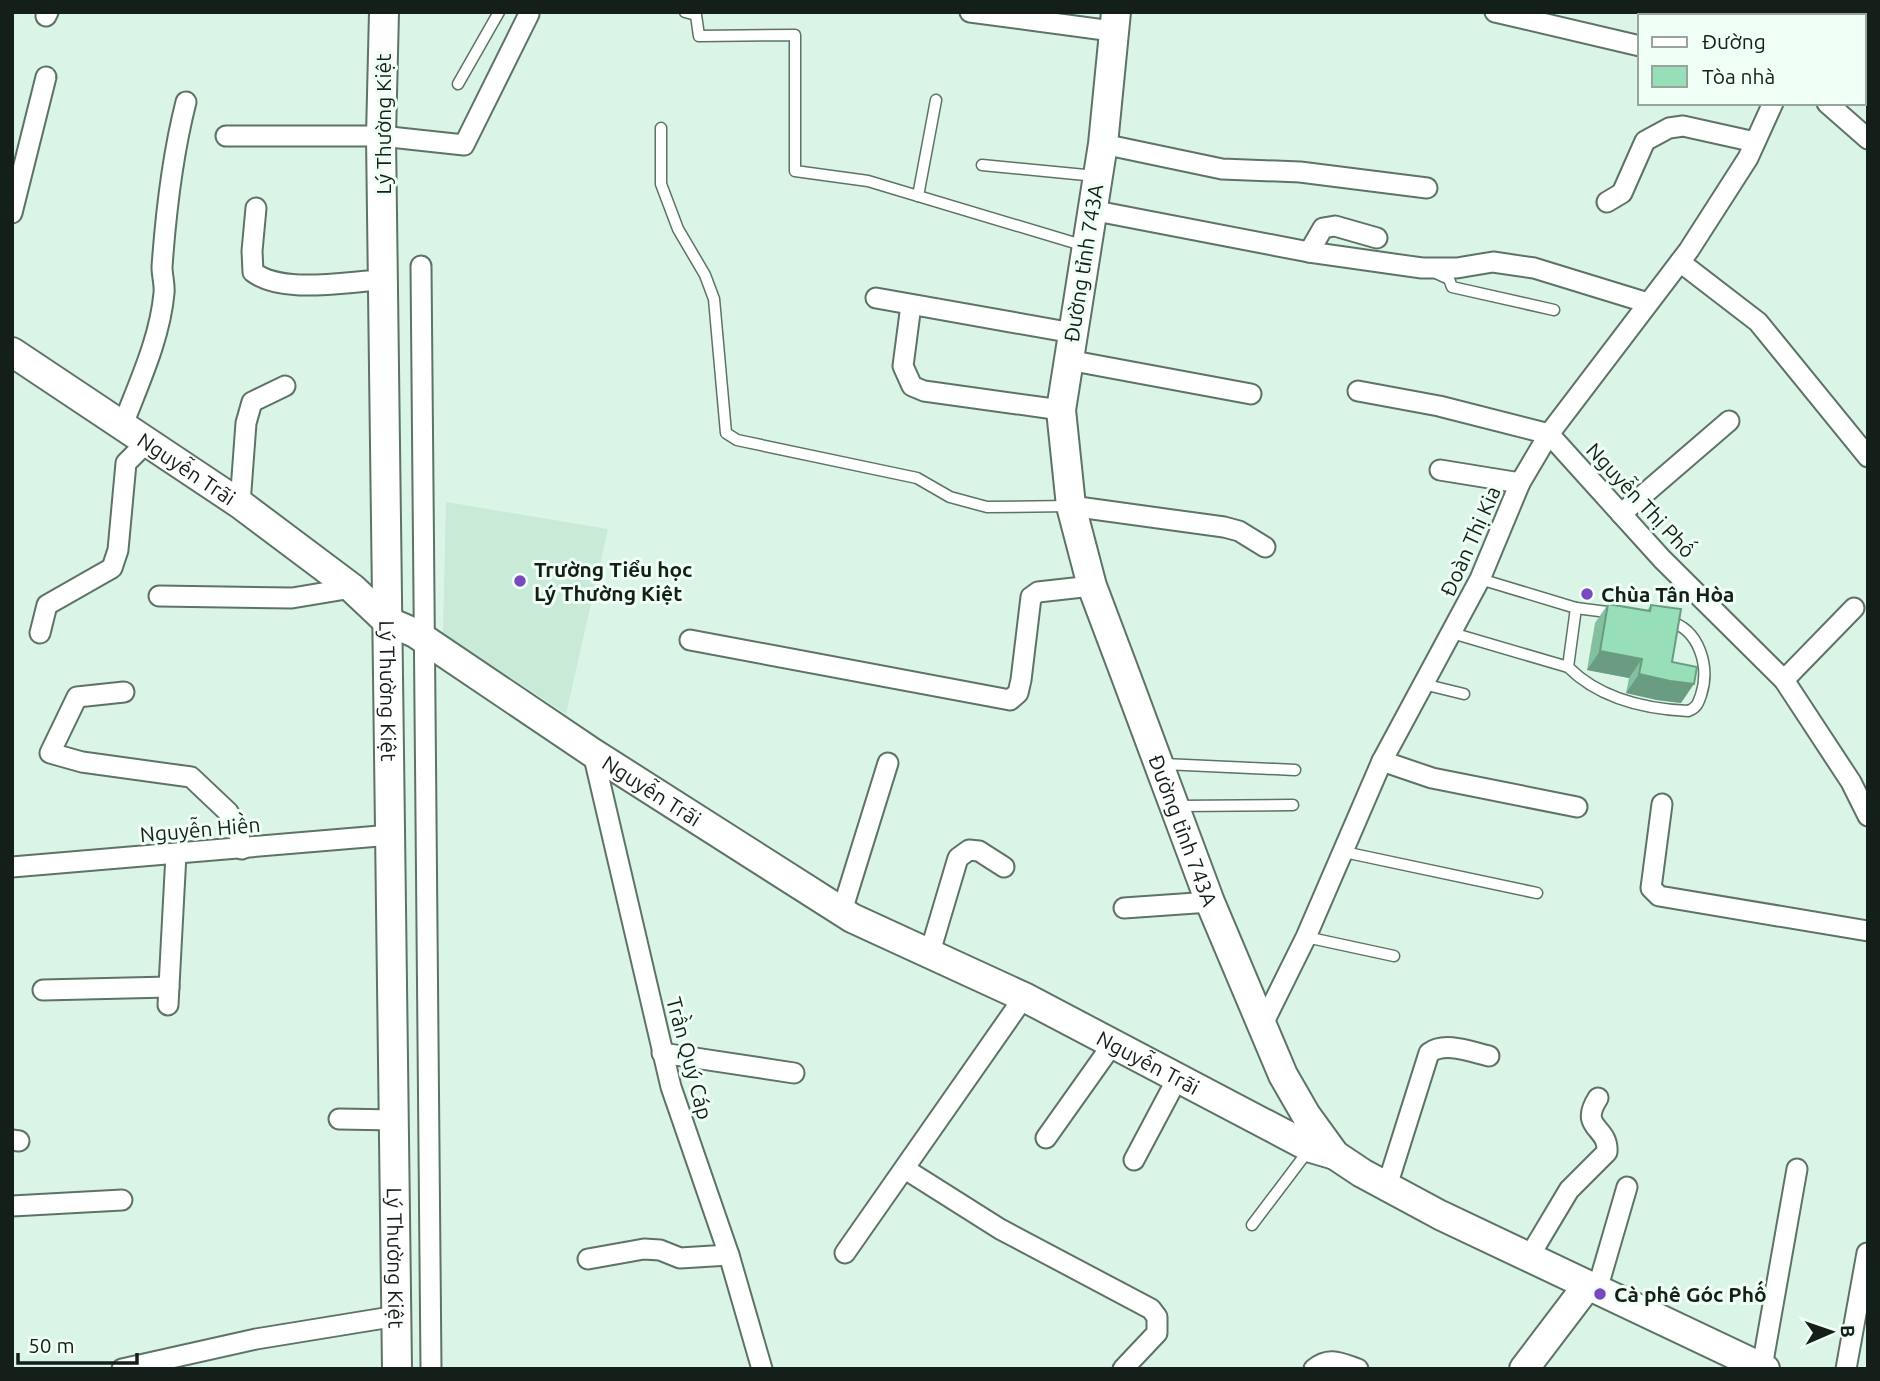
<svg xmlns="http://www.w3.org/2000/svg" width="1880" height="1381" viewBox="0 0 1880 1381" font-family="Ubuntu,sans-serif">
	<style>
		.built { fill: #c8ead7 }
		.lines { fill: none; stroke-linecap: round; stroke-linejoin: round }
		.lane-casing { stroke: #5c7366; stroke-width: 13 }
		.street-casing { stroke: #5c7366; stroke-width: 23 }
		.secondary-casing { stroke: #5c7366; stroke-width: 32 }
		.lane { stroke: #fff; stroke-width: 10 }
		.street { stroke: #fff; stroke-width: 19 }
		.secondary { stroke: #fff; stroke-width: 28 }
		.wall { fill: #82c09e }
		.shaded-wall { fill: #6a9c81 }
		.building { fill: #97dfb8; stroke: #6a9c81; stroke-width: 2 }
		.poi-dot { fill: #7c48c0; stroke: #effff5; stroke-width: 2.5 }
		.labels { text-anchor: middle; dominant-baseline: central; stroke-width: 6; stroke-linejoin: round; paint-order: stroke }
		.street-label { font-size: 21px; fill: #151f19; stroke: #effff5 }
		.poi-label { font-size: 21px; font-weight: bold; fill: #151f19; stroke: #effff5; text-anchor: start }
	</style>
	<rect width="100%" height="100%" fill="#daf5e5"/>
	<!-- built -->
	<polygon class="built" points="446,502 608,529 566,714 443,633"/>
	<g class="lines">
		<defs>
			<g id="lane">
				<polyline points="685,12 696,15 699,36 795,35 795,171 868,181 1085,246"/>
				<polyline points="458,84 499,12"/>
				<polyline points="661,128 661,184 678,229 705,275 714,299 726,433 737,440 917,478 950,497 987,507 1070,506"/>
				<polyline points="982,165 1096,176"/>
				<polyline points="918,196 936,100"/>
				<polyline points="1436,273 1449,279 1452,287 1554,310"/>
				<path d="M1480,579L1576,608L1568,667C1599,698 1645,709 1688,711C1697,708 1698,703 1701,695C1710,667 1700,629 1668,621"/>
				<polyline points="1576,608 1615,613"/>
				<polyline points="1452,633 1568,667"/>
				<polyline points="1423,684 1464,694"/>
				<polyline points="1164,764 1295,770"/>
				<polyline points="1178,806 1293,805"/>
				<polyline points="1344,852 1537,893"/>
				<polyline points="1306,937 1394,956"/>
				<polyline points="1252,1225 1308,1151"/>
			</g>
			<g id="street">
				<polyline points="970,12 1112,31"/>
				<polyline points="1495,12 1640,46"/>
				<polyline points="46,16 48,12"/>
				<polyline points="1815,16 1816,12"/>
				<polyline points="1827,103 1868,139"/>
				<polyline points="226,136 381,136 464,145 529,14"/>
				<polyline points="1103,144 1222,169 1300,172 1427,188"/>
				<polyline points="1607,202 1622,193 1645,141 1669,128 1683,126 1755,142"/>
				<path d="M256,208L252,251L253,272C283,295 348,281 384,280"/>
				<polyline points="1091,210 1309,252 1323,228 1335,226 1377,238"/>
				<polyline points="12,213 46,77"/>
				<polyline points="1309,252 1422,268 1457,268 1493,262 1534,268 1648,303"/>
				<polyline points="1680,262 1758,322 1868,457"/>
				<polyline points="421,266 431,1369"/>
				<polyline points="876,298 1073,333"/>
				<polyline points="911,305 903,366 912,386 924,391 1061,410"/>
				<polyline points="1068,360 1251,394"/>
				<polyline points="1358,391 1439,406 1549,434 1662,559 1784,680 1851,782 1868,816"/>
				<path d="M122,427C138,385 160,339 164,293C165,285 162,276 162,267C166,210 172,157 186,102"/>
				<polyline points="1440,470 1520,483"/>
				<polyline points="240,504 246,423 252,402 285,386"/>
				<polyline points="1071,506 1224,527 1239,531 1265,547"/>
				<polyline points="1621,514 1729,421"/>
				<polyline points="159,596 292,598 352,588"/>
				<polyline points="40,633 47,605 112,568 118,550 126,463 146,443"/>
				<polyline points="690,640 1010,700 1018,693 1021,680 1031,597 1038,592 1092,586"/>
				<polyline points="1784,680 1854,608"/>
				<polyline points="124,692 77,697 50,753 82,762 191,777 228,812 237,826 242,849"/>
				<polyline points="593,753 671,1087 729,1255 762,1369"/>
				<polyline points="1382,761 1432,778 1577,807"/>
				<polyline points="1662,804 1651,888 1659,896 1868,931"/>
				<polyline points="12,867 391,835"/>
				<polyline points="1124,908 1210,902"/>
				<polyline points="842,911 888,763"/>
				<polyline points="930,952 958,858 969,850 979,851 1004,867"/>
				<polyline points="43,990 169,987"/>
				<polyline points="168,1005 176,854"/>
				<polyline points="1261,1028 1306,937 1382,761 1480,579 1520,483 1549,434 1689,250 1748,158 1773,103"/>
				<polyline points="662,1053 794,1073"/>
				<polyline points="339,1119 395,1120"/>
				<polyline points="1046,1138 1112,1045"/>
				<polyline points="12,1140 19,1141"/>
				<polyline points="1134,1160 1177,1079"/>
				<polyline points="905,1169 1000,1229 1151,1309 1157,1317 1157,1333 1123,1369"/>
				<path d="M1387,1186L1429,1053C1445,1041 1471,1052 1489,1056"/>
				<polyline points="12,1206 122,1200"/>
				<polyline points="845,1253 1024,997"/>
				<path d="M1529,1257L1569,1190L1607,1152C1609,1126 1578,1129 1598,1098"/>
				<polyline points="588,1259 644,1249 660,1250 680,1258 729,1255"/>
				<polyline points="1597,1290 1627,1187"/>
				<polyline points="1762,1367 1797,1169"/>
				<polyline points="122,1369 256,1339 397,1316"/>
				<path d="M1314,1369C1329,1356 1341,1363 1358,1369"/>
				<polyline points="1846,1369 1867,1253"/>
			</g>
			<g id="secondary">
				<path id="s1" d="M384,12L381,136L397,1369"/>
				<path id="s2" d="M1116,12L1103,144L1061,410L1071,506L1092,586L1127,679L1210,902L1283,1075L1306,1115L1335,1155L1362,1173L1440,1215L1765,1369"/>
				<path id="s3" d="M12,352L240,504L352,588L387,621L415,633L593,753L852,918L1024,997L1311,1148L1335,1155"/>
				<polyline points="1524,1369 1587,1286"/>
			</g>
		</defs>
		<!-- lane casing -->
		<use href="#lane" class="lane-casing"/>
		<!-- street casing -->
		<use href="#street" class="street-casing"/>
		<!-- secondary casing -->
		<use href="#secondary" class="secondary-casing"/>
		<!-- lane -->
		<use href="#lane" class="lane"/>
		<!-- street -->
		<use href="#street" class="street"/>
		<!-- secondary -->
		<use href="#secondary" class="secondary"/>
	</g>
	<!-- wall -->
	<polygon class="wall" points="1608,604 1647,611 1651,605 1672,662 1681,703 1657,700 1626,693 1629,678 1587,670 1595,623"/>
	<!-- shaded-wall -->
	<g class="shaded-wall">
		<polygon points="1600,651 1642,659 1629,678 1587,670"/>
		<polygon points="1639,674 1694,684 1681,703 1657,700 1626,693"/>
	</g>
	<!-- building -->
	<polygon class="building" points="1608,604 1650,611 1651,605 1681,609 1672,662 1697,667 1694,684 1670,681 1639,674 1642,659 1600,651"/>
	<!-- markers -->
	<g class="poi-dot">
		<circle cx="520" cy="581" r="7"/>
		<circle cx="1587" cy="594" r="7"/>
		<circle cx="1600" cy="1294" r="7"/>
	</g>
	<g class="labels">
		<!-- street labels -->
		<g class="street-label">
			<text transform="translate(383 124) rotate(-90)">Lý Thường Kiệt</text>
			<text transform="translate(1083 263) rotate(-81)">Đường tỉnh 743A</text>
			<text stroke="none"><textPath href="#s3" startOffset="210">Nguyễn Trãi</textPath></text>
			<text transform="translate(1641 500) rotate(47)">Nguyễn Thị Phố</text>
			<text transform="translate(1470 541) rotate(-66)">Đoàn Thị Kia</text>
			<text stroke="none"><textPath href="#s1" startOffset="679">Lý Thường Kiệt</textPath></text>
			<text stroke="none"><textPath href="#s3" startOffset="777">Nguyễn Trãi</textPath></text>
			<text transform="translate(200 829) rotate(-5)">Nguyễn Hiền</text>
			<text stroke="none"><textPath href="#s2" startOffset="842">Đường tỉnh 743A</textPath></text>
			<text transform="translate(690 1058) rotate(75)">Trần Quý Cáp</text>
			<text stroke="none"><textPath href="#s3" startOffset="1344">Nguyễn Trãi</textPath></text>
			<text stroke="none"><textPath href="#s1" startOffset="1246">Lý Thường Kiệt</textPath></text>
		</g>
		<!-- poi labels -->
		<g class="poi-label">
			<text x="534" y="569">Trường Tiểu học<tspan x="534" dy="24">Lý Thường Kiệt</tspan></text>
			<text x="1601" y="594">Chùa Tân Hòa</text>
			<text x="1614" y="1294">Cà phê Góc Phố</text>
		</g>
	</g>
	<!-- border -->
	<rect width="1880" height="1381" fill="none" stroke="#151f19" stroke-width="28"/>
	<!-- legend -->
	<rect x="1638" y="14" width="228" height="91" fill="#effff5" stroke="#98a59d" stroke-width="2"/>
	<rect x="1652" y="37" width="35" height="10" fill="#ffffff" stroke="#98a59d" stroke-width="2"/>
	<text x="1702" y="49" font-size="21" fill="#151f19">Đường</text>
	<rect x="1652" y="66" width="35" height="21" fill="#97dfb8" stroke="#98a59d" stroke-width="2"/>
	<text x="1702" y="84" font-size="21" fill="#151f19">Tòa nhà</text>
	<!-- north arrow -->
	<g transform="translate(1831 1332) rotate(88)" stroke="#effff5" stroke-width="5" paint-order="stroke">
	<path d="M0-5L12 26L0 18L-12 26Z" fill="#151f19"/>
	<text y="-10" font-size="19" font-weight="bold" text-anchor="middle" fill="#151f19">B</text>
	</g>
	<!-- scale -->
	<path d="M18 1353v10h119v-10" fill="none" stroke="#151f19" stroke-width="3.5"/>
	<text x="28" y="1353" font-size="21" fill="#151f19" stroke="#effff5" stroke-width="5" paint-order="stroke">50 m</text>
</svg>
